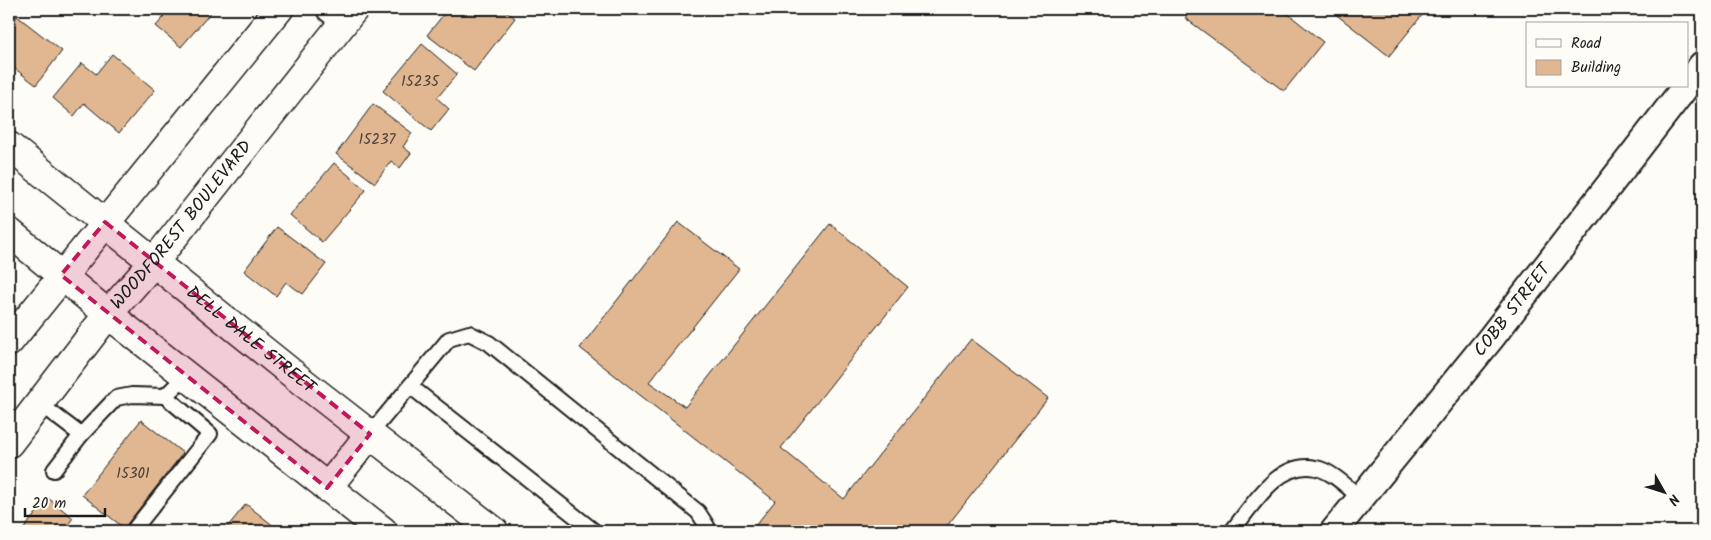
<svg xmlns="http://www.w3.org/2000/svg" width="1711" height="540" viewBox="0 0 1711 540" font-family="Kalam,sans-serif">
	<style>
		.building { fill: #e1b791; stroke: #1c1c1c }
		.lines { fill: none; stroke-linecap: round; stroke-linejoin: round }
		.service-casing { stroke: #1c1c1c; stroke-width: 18 }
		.minor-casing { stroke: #1c1c1c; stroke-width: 30 }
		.secondary-casing { stroke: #1c1c1c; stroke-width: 31 }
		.service { stroke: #fdfcf7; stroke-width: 14 }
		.minor { stroke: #fdfcf7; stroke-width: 26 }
		.secondary { stroke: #fdfcf7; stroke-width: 28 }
		.marked { fill: #c2185b; fill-opacity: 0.2; stroke: #c2185b; stroke-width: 4; stroke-dasharray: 10 6; stroke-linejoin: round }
		.labels { text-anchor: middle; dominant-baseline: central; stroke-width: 4; stroke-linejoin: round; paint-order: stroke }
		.number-label { font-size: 15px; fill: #4d4339 }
		.street-label { font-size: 18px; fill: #1c1c1c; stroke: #fdfcf7 }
	</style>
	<rect width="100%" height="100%" fill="#fdfcf7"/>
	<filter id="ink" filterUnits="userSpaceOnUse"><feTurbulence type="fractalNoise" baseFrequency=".02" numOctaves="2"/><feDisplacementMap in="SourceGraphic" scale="10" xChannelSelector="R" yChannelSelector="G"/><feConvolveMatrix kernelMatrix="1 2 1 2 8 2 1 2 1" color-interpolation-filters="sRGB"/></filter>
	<g filter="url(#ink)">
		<!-- building -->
		<g class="building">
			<polygon points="154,9 214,9 181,47 156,26 164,17"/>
			<polygon points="448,9 503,9 515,18 474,71 427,35"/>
			<polygon points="1193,9 1282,9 1323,42 1284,91 1185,18"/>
			<polygon points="1329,9 1427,9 1389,56"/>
			<polygon points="17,16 62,51 36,85 9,64 9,26"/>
			<polygon points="422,44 457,74 437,98 449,109 431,131 383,91"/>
			<polygon points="112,54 155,90 119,133 84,103 74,116 53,98 82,63 96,74"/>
			<polygon points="373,104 412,133 403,147 411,153 400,168 391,161 375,183 336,154"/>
			<polygon points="334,163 366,190 322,242 290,215"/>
			<polygon points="678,222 739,269 649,382 685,407 830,224 908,287 781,448 844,499 971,339 1048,398 943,531 751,531 775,501 580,348"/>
			<polygon points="277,227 326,264 303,294 286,282 276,296 244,271"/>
			<polygon points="141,420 183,453 124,528 82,495"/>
			<polygon points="48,498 73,518 63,531 22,531"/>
			<polygon points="246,504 280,531 224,531"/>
		</g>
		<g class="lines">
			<defs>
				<g id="service">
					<polyline points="410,386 594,531"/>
					<polyline points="40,404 81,435 116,398 132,395 165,396 186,376"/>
					<polyline points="370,434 449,339 469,333 489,343 698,512 707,526 706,531"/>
					<polyline points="54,470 81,435"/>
					<polyline points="136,527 210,434 165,396"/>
					<path d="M1232,531C1252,506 1278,460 1316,468C1332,471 1348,488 1361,498"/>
				</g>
				<g id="minor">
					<polyline points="330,9 345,20"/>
					<polyline points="1687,85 1702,65"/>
					<path id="s1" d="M1334,531L1491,338L1686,86"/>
				</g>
				<g id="secondary">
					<path id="s2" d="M9,146L304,383L494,531"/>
					<polyline points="9,232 108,314 383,531"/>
					<polyline points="9,342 279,9"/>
					<path id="s3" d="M9,443L108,314L154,262L354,9"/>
					<polyline points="327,488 370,434"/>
				</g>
			</defs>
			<!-- service casing -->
			<use href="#service" class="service-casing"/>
			<!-- minor casing -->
			<use href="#minor" class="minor-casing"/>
			<!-- secondary casing -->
			<use href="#secondary" class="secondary-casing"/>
			<!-- service -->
			<use href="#service" class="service"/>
			<!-- minor -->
			<use href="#minor" class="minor"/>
			<!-- secondary -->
			<use href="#secondary" class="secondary"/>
		</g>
	</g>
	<!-- marked area -->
	<path class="marked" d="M105,222L370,434L327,488L61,275Z"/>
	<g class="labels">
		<!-- number labels -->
		<g class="number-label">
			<text x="420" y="82">15235</text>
			<text x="377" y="140">15237</text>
			<text x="133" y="474">15301</text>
		</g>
		<!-- street labels -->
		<g class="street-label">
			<text stroke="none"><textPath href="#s3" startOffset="278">WOODFOREST BOULEVARD</textPath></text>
			<text stroke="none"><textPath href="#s1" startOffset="284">COBB STREET</textPath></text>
			<text stroke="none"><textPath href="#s2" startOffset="310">DELL DALE STREET</textPath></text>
		</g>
	</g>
	<!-- margin -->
	<rect width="1711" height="540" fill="none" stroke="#fdfcf7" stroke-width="30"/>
	<rect x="15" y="15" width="1681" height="510" fill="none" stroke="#1c1c1c" stroke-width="2" filter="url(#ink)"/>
	<!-- legend -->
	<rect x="1526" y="22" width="162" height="65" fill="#fdfcf7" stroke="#a3a29f"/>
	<rect x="1536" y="39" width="25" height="8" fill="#fdfcf7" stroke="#a3a29f"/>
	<text x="1571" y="48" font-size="15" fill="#1c1c1c">Road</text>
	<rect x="1536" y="60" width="25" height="15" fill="#e1b791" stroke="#a3a29f"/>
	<text x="1571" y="72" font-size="15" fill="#1c1c1c">Building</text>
	<!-- north arrow -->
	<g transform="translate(1664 492) rotate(129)" stroke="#fdfcf7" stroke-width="4" paint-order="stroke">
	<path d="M0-4L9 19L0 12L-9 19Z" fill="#1c1c1c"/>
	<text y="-8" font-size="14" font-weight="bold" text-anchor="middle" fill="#1c1c1c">N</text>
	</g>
	<!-- scale -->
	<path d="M25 508v8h80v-8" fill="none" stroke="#1c1c1c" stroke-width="2.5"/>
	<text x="32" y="508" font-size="15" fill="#1c1c1c" stroke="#fdfcf7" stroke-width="4" paint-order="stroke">20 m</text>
</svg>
